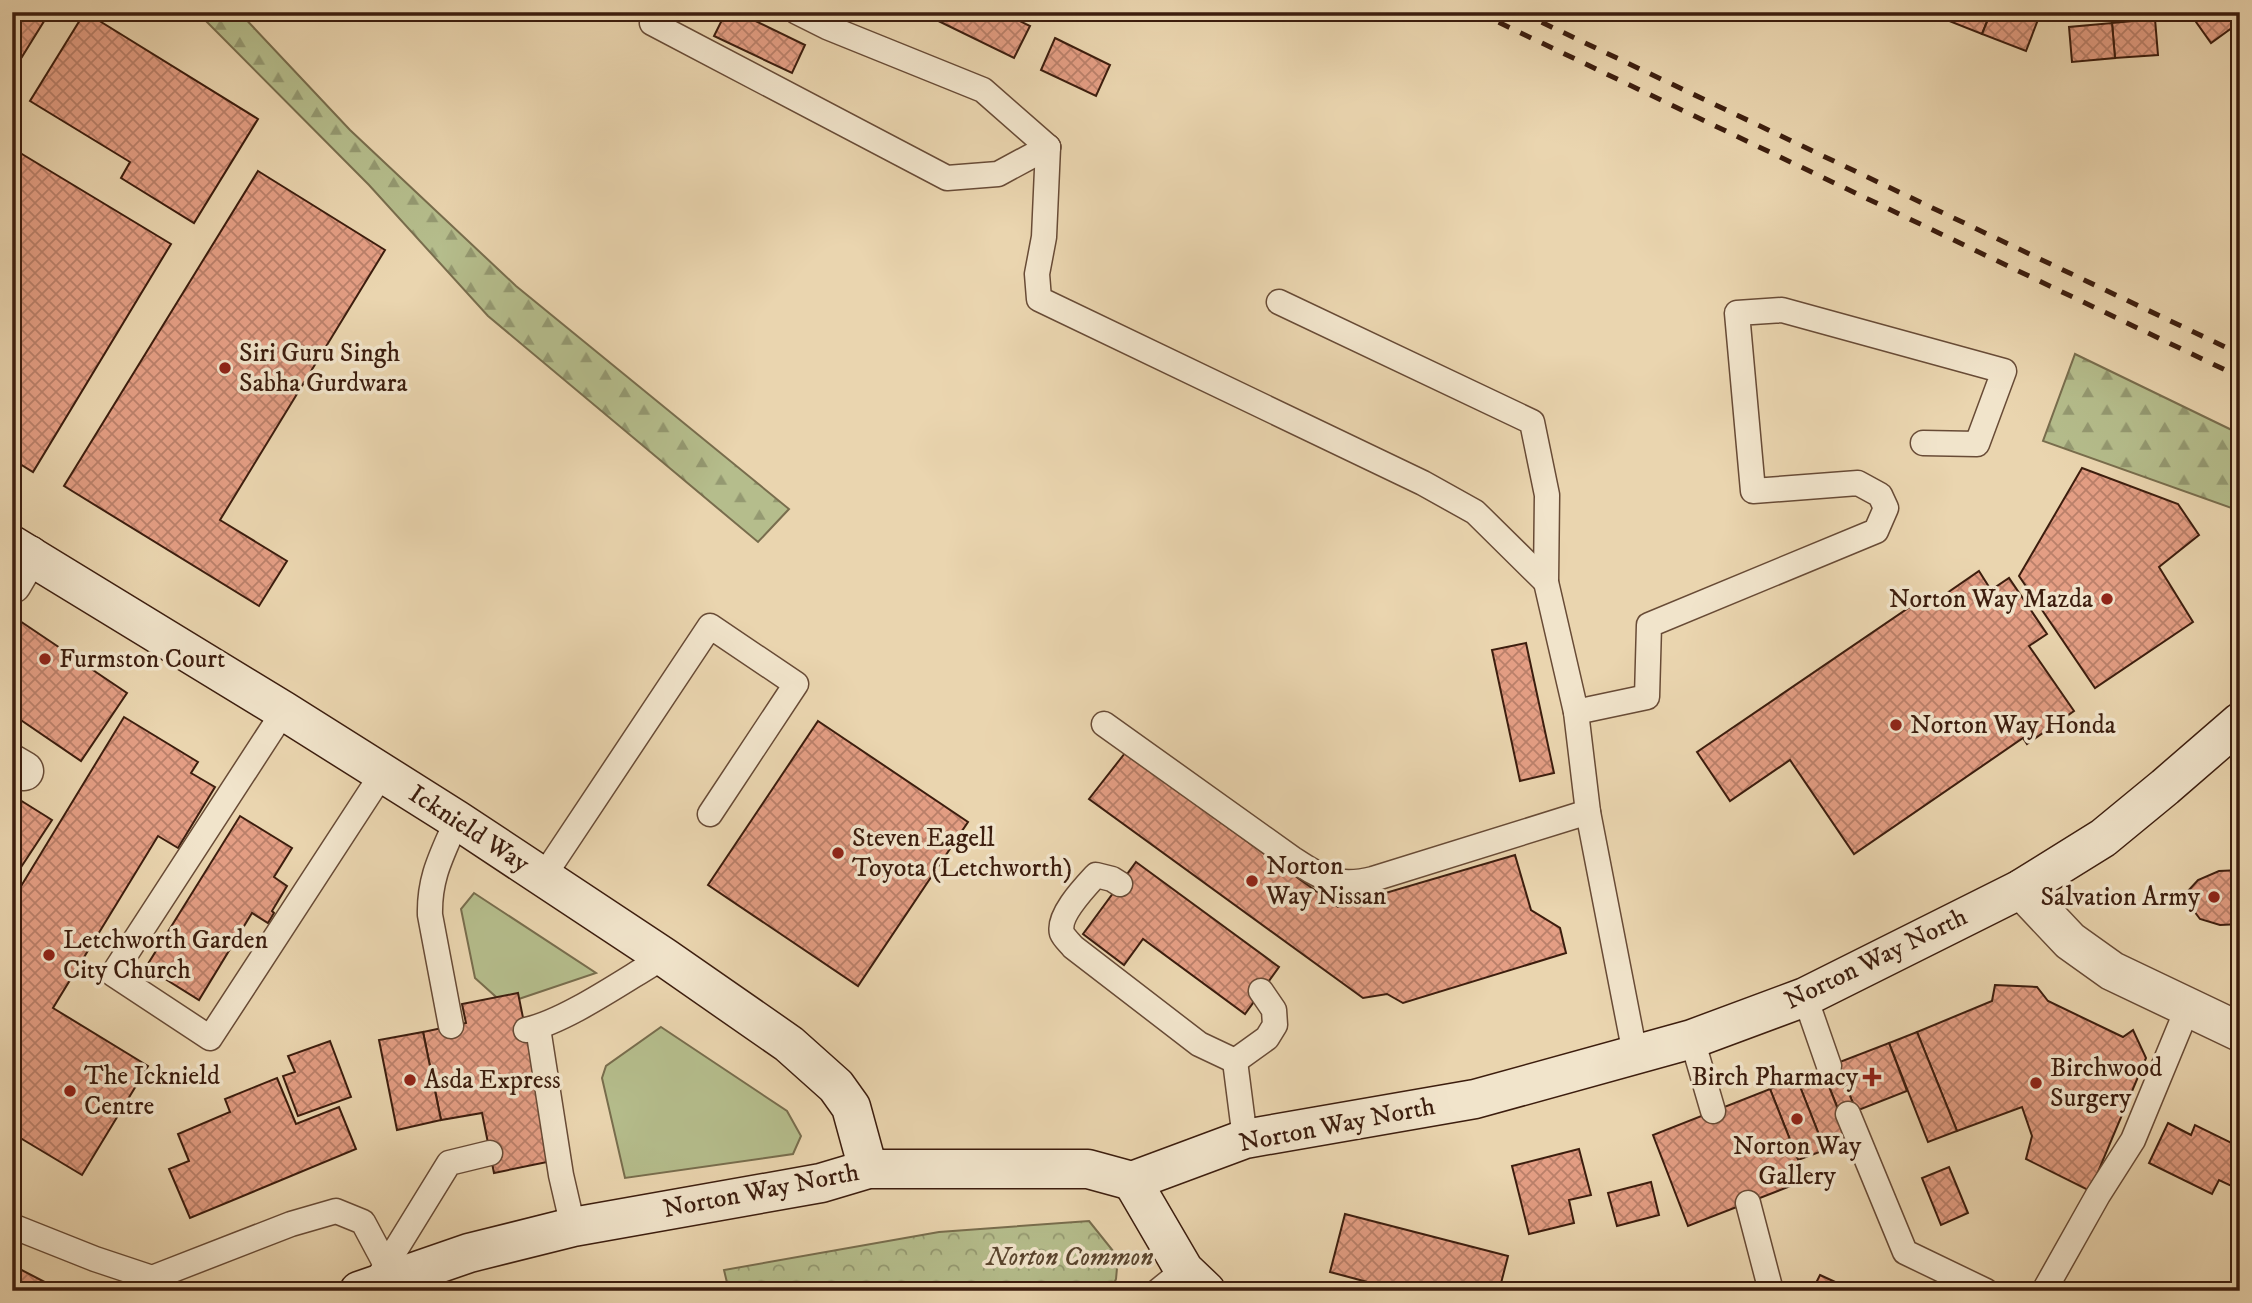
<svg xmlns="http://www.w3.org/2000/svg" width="2252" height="1303" viewBox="0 0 2252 1303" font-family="'IM FELL DW Pica',serif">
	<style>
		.green { fill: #b5bd8c; stroke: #786d4d; stroke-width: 2 }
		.forest { fill: url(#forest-firs); stroke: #786d4d; stroke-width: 2 }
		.park { fill: url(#park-crowns); stroke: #786d4d; stroke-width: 2 }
		.building { fill: url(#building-cross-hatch); stroke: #3c1d0e; stroke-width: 2 }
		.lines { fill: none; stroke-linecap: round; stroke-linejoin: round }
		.lane-casing { stroke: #684b36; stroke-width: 27 }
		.street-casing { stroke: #684b36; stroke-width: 41 }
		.secondary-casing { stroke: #3c1d0e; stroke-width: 41 }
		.lane { stroke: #f1e4cb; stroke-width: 24 }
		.street { stroke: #f1e4cb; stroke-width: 38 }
		.secondary { stroke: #f1e4cb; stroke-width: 38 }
		.rail { stroke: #3c1d0e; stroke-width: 5; stroke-dasharray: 12 12; stroke-linecap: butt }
		.poi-dot { fill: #8f2418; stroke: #f1e4cb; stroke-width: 2.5 }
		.labels { text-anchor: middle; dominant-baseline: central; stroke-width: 7; stroke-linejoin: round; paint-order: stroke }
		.poi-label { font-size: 26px; fill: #3c1d0e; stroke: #f1e4cb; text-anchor: start }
		.street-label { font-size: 26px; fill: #3c1d0e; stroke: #f1e4cb }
		.park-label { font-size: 26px; font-style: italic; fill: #5a452e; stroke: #f1e4cb }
	</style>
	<defs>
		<pattern id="forest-firs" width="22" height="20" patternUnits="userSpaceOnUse" patternTransform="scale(1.75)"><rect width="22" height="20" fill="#b5bd8c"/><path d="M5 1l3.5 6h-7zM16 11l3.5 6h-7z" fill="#949971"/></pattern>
		<pattern id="park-crowns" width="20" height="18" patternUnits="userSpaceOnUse" patternTransform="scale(1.75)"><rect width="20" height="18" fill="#b5bd8c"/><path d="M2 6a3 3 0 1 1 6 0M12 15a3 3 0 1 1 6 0" fill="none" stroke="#949971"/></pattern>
		<pattern id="building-cross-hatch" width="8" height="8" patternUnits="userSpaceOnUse" patternTransform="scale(1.75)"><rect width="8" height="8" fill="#e49e84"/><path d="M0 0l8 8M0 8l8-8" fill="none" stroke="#ba806a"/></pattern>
	</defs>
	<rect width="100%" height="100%" fill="#ead5af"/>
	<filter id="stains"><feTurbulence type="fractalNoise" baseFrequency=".00286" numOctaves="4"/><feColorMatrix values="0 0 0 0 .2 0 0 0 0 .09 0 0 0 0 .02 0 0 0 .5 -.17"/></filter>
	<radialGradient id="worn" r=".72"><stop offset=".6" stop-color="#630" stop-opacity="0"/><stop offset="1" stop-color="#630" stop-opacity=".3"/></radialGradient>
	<!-- green -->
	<g class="green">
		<polygon points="474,893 596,973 504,1004 475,978 461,909"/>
		<polygon points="661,1027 787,1111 801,1136 793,1154 625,1178 602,1078 606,1066"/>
	</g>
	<!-- forest -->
	<g class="forest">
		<polygon points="197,12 239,12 350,130 516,286 789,509 758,542 488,316 369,185"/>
		<polygon points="2075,354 2240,434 2240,511 2043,441"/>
	</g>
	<!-- park -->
	<polygon class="park" points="1089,1221 1118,1257 1116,1279 1111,1291 729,1291 724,1270 939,1232"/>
	<!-- building -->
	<g class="building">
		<polygon points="12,12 37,12 46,18 12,73"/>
		<polygon points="85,12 258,119 194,223 121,178 130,162 30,101"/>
		<polygon points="726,12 737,12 805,45 792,73 714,36"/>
		<polygon points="920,12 1001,12 1030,26 1014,58"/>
		<polygon points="1941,12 1991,12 1982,34 1939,17"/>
		<polygon points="1991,12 2027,12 2039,17 2026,51 1982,34"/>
		<polygon points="2189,12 2240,12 2240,22 2211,43"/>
		<polygon points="2155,19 2158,55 2115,58 2112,23"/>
		<polygon points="2112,23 2115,58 2072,62 2069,27"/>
		<polygon points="1055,38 1110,65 1096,96 1041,70"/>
		<polygon points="12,148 171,244 33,472 12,459"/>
		<polygon points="258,171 385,250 220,520 287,561 259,606 64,486"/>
		<polygon points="2082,468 2178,504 2199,535 2159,567 2193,622 2095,688 2019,576"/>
		<polygon points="1979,571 1991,590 2009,578 2047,634 2029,646 2074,711 2027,744 2023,738 1854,854 1790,760 1730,801 1697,752 1926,596 1931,604"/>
		<polygon points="17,619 127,693 81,761 12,714 12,626"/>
		<polygon points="1526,643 1554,773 1520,781 1492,650"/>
		<polygon points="124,717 198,762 191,773 215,787 178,848 158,836 53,1008 148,1066 82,1175 12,1133 12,901"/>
		<polygon points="818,721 968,822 858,986 708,885"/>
		<polygon points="1125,753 1338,907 1515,855 1531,910 1560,928 1566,953 1403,1003 1387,994 1363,998 1089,799"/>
		<polygon points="12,795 52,820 12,881"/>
		<polygon points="240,816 292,848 274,877 287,886 272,911 274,913 268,923 252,913 199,1000 146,967"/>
		<polygon points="1136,862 1279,967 1245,1014 1143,939 1124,965 1083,934"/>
		<polygon points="2240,870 2240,924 2220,925 2200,919 2188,903 2188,891 2198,880 2219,871"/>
		<polygon points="1995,985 2037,987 2048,1001 2123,1037 2133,1030 2146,1058 2090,1191 2026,1159 2032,1136 2022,1107 1957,1131 1917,1032 1992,1001"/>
		<polygon points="518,993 552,1161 494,1173 482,1113 441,1120 423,1032 466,1023 462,1004"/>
		<polygon points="423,1032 441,1120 397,1130 379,1040"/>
		<polygon points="1917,1032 1957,1131 1928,1142 1889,1043"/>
		<polygon points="330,1041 351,1097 298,1116 283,1076 295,1072 288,1056"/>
		<polygon points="1889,1043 1907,1091 1856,1111 1837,1063"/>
		<polygon points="1837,1063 1856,1111 1841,1116 1822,1069"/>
		<polygon points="1822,1069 1850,1140 1825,1150 1797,1079"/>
		<polygon points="277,1078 296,1124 339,1107 356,1149 190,1218 169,1169 189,1161 178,1134 230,1112 225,1099"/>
		<polygon points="1797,1079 1825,1150 1798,1160 1770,1089"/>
		<polygon points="1770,1089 1806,1180 1688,1226 1653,1135"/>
		<polygon points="2168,1123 2191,1135 2195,1125 2240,1147 2240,1190 2219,1180 2212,1194 2149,1163"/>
		<polygon points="1579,1149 1591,1195 1569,1200 1574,1223 1529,1234 1512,1166"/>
		<polygon points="1949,1167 1968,1213 1941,1225 1922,1178"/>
		<polygon points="1651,1182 1659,1215 1617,1226 1608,1193"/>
		<polygon points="1345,1214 1508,1256 1499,1291 1401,1291 1330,1272"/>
		<polygon points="12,1265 62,1291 12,1291"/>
		<polygon points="1820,1275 1842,1285 1840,1291 1812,1291"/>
	</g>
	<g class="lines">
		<defs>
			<g id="lane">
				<polyline points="797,12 827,27 983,90 1048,147"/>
				<polyline points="652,23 947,178 998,174 1048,147"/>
				<polyline points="1048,147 1044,237 1037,274 1039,299 1423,483 1475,512 1546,582"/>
				<polyline points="1279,302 1532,422 1547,495 1546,582 1576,712 1588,812 1635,1054"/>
				<polyline points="284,711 113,974 210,1038 382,774"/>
				<polyline points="1576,712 1647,697 1649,625 1876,531 1886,508 1880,495 1858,483 1753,491 1737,313 1782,310 2004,371 1977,444 1923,443"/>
				<path d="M1104,724L1293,859C1322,878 1336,888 1373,879L1588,812"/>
				<polyline points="543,877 710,626 796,684 710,814"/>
				<path d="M1120,884L1112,879L1096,875C1085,887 1057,916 1062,933C1064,938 1070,943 1073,947L1199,1044L1235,1061"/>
				<polyline points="1805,997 1829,1066"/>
				<path d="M451,1026L430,915C429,877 442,855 457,820"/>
				<polyline points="538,1028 561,1175 573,1227"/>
				<path d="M526,1030C567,1021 626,979 664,957"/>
				<polyline points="1692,1039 1713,1111"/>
				<polyline points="1235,1061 1267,1038 1275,1025 1274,1010 1261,991"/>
				<polyline points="1235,1061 1245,1139"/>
				<polyline points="1848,1114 1905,1252 1986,1291"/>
				<polyline points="1748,1203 1771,1291"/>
				<polyline points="12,1226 95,1259 152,1278 291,1224 336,1211 363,1222 386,1265"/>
				<polyline points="380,1275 449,1163 490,1153"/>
				<polyline points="1158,1291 1184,1270"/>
				<polyline points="2044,1291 2098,1195 2133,1140 2188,1007"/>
			</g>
			<g id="street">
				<polyline points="12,584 29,555"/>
				<polyline points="12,764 24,771"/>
				<polyline points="2021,889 2070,941 2112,971 2240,1032"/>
			</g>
			<g id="secondary">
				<polyline points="12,545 284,711 457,820 664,957 789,1044 836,1086 851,1107 868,1169"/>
				<polyline points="1132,1181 1184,1270 1206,1291"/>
				<polyline points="359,1291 469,1253 573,1227 821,1183 868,1169 1088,1169 1132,1181 1245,1139 1475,1099 1692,1039 1805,997 2021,889 2103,838 2165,787 2240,722"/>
			</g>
		</defs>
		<!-- lane casing -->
		<use href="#lane" class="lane-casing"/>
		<!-- street casing -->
		<use href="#street" class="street-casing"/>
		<!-- secondary casing -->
		<use href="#secondary" class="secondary-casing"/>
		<!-- lane -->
		<use href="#lane" class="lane"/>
		<!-- street -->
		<use href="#street" class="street"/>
		<!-- secondary -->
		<use href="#secondary" class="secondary"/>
		<!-- rail -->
		<g class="rail">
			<polyline points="1477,12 2240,377"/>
			<polyline points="1520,12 2240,354"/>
		</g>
	</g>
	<!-- markers -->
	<g class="poi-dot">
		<circle cx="225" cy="368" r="7"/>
		<circle cx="2107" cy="599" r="7"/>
		<circle cx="45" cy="659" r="7"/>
		<circle cx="1896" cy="725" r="7"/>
		<circle cx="838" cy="853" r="7"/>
		<circle cx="1252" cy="881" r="7"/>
		<circle cx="2214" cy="897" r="7"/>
		<circle cx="49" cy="955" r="7"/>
		<path d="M1868.5 1066.5h7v7h7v7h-7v7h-7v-7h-7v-7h7z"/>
		<circle cx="410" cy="1080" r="7"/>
		<circle cx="2036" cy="1083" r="7"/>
		<circle cx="70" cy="1091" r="7"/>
		<circle cx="1797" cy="1119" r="7"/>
	</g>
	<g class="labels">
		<!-- poi labels -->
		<g class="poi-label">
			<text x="239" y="353">Siri Guru Singh<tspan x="239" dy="30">Sabha Gurdwara</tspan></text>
			<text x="2093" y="599" text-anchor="end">Norton Way Mazda</text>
			<text x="59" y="659">Furmston Court</text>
			<text x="1910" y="725">Norton Way Honda</text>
			<text x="852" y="838">Steven Eagell<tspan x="852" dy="30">Toyota (Letchworth)</tspan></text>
			<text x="1266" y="866">Norton<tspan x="1266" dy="30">Way Nissan</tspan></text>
			<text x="2200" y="897" text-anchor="end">Salvation Army</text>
			<text x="63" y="940">Letchworth Garden<tspan x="63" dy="30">City Church</tspan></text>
			<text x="2050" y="1068">Birchwood<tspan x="2050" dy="30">Surgery</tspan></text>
			<text x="84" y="1076">The Icknield<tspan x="84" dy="30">Centre</tspan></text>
			<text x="1858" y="1077" text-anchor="end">Birch Pharmacy</text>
			<text x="424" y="1080">Asda Express</text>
			<text x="1797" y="1146" text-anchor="middle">Norton Way<tspan x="1797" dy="30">Gallery</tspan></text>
		</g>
		<!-- street labels -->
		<g class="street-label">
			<text transform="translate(469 829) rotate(33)">Icknield Way</text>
			<text transform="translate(1876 959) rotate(-26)">Norton Way North</text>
			<text transform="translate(1337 1125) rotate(-11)">Norton Way North</text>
			<text transform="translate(761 1191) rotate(-11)">Norton Way North</text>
		</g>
		<!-- park labels -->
		<g class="park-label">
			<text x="1070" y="1257">Norton Common</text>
		</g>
	</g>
	<!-- margin -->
	<rect width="2252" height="1303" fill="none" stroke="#ead5af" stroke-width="42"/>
	<rect x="14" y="14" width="2224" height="1275" fill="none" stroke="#3c1d0e" stroke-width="3.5"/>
	<rect x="21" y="21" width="2210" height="1261" fill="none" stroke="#3c1d0e" stroke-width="2"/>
	<rect width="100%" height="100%" filter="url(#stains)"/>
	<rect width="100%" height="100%" fill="url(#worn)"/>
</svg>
